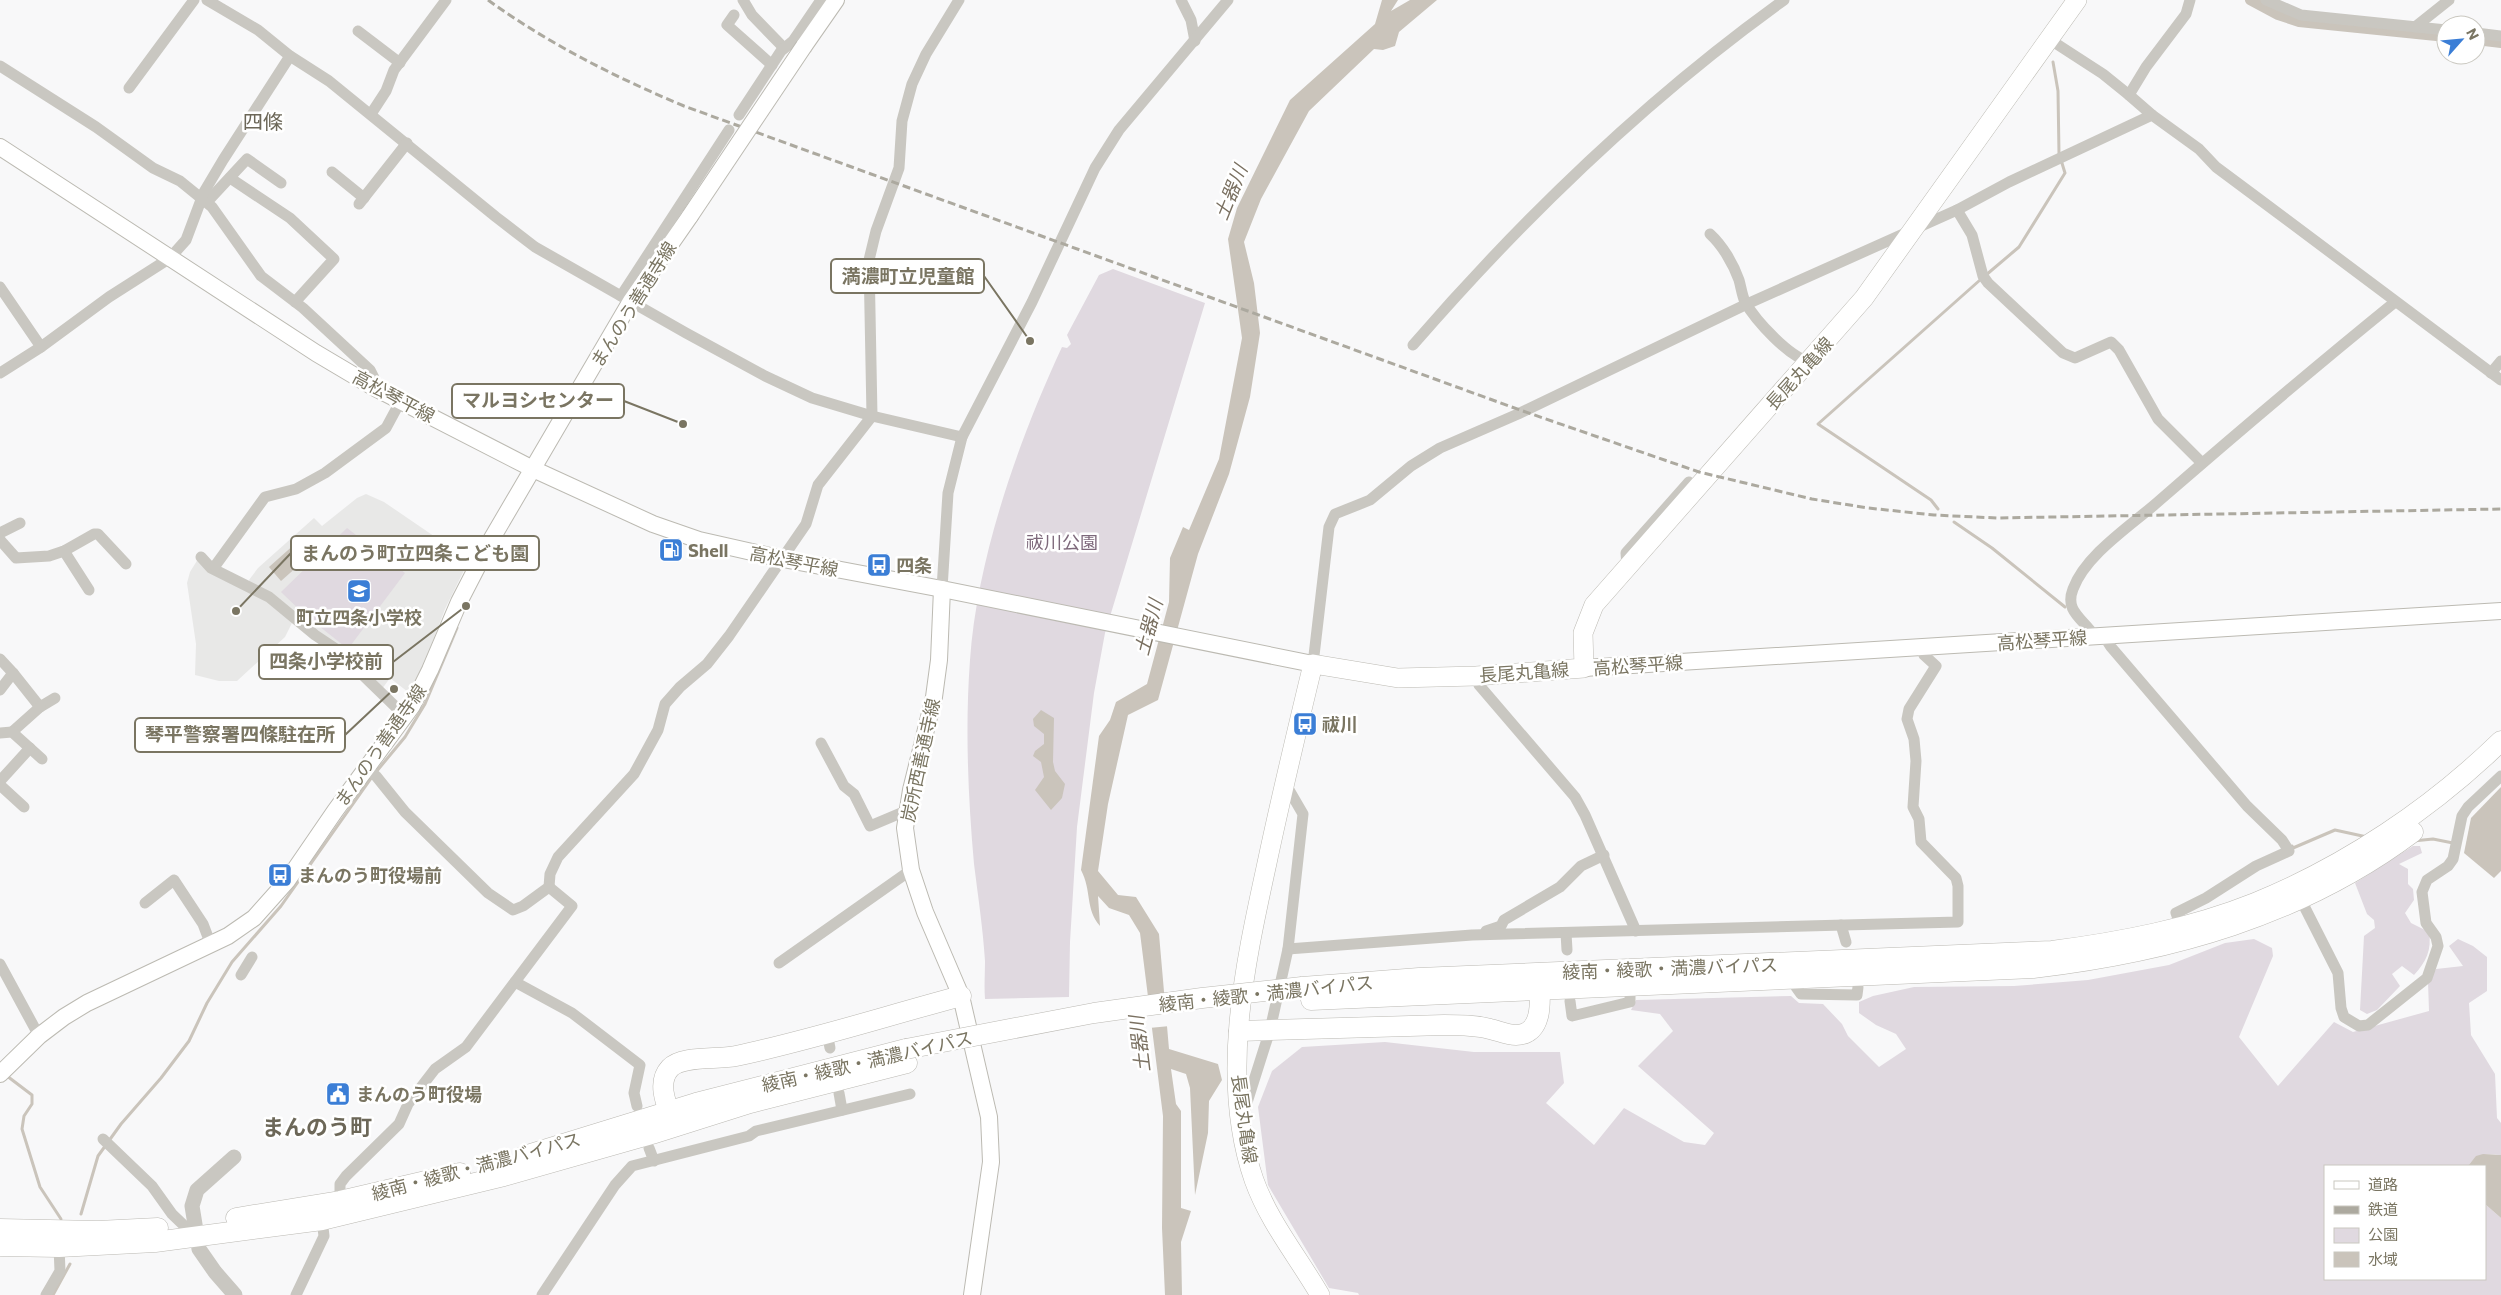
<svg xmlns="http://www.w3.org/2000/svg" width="2501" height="1295" viewBox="0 0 2501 1295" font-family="Commissioner,'Noto Sans JP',sans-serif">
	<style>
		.built { fill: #e8e8e7 }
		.green { fill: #e0d9e0 }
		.water { fill: #cac4bb }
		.pier { fill: #f8f8f9 }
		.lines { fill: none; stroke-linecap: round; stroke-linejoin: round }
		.stream { stroke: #cac4bb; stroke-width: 3 }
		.canal { stroke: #cac4bb; stroke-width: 10 }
		.secondary-casing { stroke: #bcbab2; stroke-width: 18 }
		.primary-casing { stroke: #bcbab3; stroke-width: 20 }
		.trunk-casing { stroke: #bbb9b3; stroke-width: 21 }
		.minor { stroke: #c9c7c1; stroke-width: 11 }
		.tertiary { stroke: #c9c7c1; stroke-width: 15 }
		.secondary { stroke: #fff; stroke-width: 16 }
		.primary { stroke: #fff; stroke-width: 19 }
		.trunk { stroke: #fff; stroke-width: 20 }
		.rail { stroke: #aca99f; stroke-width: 3; stroke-dasharray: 8 4; stroke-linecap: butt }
		.secondary-bridge-casing { stroke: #bcbab2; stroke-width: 18; stroke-linecap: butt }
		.trunk-bridge-casing { stroke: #bbb9b3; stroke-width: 21; stroke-linecap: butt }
		.secondary-bridge { stroke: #fff; stroke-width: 16 }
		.trunk-bridge { stroke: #fff; stroke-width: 20 }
		.labels { text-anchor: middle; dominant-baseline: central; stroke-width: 5; stroke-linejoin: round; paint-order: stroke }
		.street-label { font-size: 18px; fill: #7a7562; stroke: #fff }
		.park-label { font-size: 18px; fill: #7e697b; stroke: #fff }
		.poi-label { font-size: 18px; font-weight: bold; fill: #7a7562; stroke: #fff; text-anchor: start }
		.water-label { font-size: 19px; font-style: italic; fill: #7a7061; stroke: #fff }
		.quarter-label { font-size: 20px; fill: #6c6758; stroke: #fff }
		.district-label { font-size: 22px; font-weight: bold; fill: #6c6758; stroke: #fff }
		.leader { fill: none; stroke: #7a7562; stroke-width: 2 }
		.callout-dot { fill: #7a7562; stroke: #fff; stroke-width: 2 }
		.callout { fill: #fff; stroke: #7a7562; stroke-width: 2 }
		.callout-label { font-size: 19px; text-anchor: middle; font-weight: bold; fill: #7a7562 }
	</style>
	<rect width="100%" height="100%" fill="#f8f8f9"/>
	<!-- built -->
	<g class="built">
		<polygon points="366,494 384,502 469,560 445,609 425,662 408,692 390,678 382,689 250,584 249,580 258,568 314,518 322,526 357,498"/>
		<polygon points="198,559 267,601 293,621 285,637 237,681 219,681 195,675 196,644 187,583 190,572"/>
	</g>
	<!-- green -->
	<g class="green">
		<path d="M1113,269L1205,303L1105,633L1094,693L1077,827L1070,942L1069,997L985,999C984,986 985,974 985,961C983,929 978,896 974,864C968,797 965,727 970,660C977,558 1019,439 1062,347L1067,348L1071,344L1067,335L1099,275Z"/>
		<polygon points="347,528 405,573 348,649 305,615 281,592"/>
		<path d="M2413,846H2420L2422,853L2399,864L2408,869V884L2413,889L2414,900L2405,913L2411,923L2429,932C2432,950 2426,962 2414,975L2402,966L2392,974L2400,986L2377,1010L2367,1014L2360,1010L2364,936L2375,928L2374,920L2367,914L2355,883Z"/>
		<path d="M2254,939L2272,948L2273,956L2239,1037L2278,1086L2334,1022L2353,1032L2429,1011L2428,982L2436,969L2463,966L2449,946L2458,939L2473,946L2487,957V991L2469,1003L2471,1035L2495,1074L2497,1118L2501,1123V1155C2485,1154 2478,1153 2468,1166H2325V1279H2485V1204L2501,1218V1295H1359L1358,1293L1329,1288L1268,1185L1258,1107L1272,1071L1302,1047L1385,1042L1474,1052H1560L1564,1083L1546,1103L1594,1145L1624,1108L1684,1142L1705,1145L1714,1133L1638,1066L1673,1031L1660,1014L1631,1010L1636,1000L1791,996L1799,1003L1823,1004L1842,1024L1848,1036L1879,1067L1906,1049L1896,1034L1876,1025L1859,1013V1002L1873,996L1914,987L2014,986L2088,980L2169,965L2225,943Z"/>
	</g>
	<!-- water -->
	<g class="water">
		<path d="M1382,0H1398L1391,11L1410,0H1437L1399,32L1395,46L1383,50L1374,49L1309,111L1261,199L1244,242L1254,283L1260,333L1250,397L1229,474L1198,554L1158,700L1128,715L1108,804L1098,871L1118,895L1136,897L1159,934L1169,1049L1218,1064L1222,1080L1209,1101L1208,1133L1195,1195L1190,1088L1186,1074L1171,1069L1176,1104L1181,1111V1208L1191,1211L1181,1242L1182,1295H1165L1162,1228L1163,1116L1140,933L1129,915L1109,908L1098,896L1100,926C1085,909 1092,891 1081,870L1099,736L1110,720L1116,702L1147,684L1169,602L1170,558L1183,527L1189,530L1219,459L1242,338L1228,239L1237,208L1290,100L1375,24Z"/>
		<polygon points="296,543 308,557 281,581 269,567"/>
		<polygon points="1041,710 1054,718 1053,762 1055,771 1065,784 1062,798 1051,810 1035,790 1044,777 1041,762 1033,756 1035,751 1044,744 1044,734 1034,726 1033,719"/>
		<polygon points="2501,787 2501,871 2494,878 2464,853 2471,818"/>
		<polygon points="2483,1154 2501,1155 2501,1218 2485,1204 2485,1166 2468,1166 2476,1156"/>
	</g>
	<!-- pier -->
	<polygon class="pier" points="1167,993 1170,1026 1149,1028 1145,996"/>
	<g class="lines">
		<!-- stream -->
		<g class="stream">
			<polyline points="2053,62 2058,91 2059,154"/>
			<polyline points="1986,275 2019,247 2065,173 2061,160"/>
			<polyline points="1938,509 1931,500 1818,424 1980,280"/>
			<polyline points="1954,522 1992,548 2065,607"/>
			<polyline points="376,772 405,737 425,704 457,628"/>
			<polyline points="2413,841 2433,839 2453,843"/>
			<polyline points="2292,846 2293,848 2335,830 2367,837"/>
			<polyline points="7,1076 32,1095 32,1104 24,1116 22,1129 40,1187 61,1219"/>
			<polyline points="81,1214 98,1156 121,1124 161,1078 189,1041 207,1003 232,962 281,906 372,777"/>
			<polyline points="53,1295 70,1264"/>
		</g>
		<!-- canal -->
		<g class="canal">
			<polyline points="2250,0 2278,15 2299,22 2446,37"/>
			<polyline points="2476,40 2501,43"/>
		</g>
		<defs>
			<g id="secondary">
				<polyline points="804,46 836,0"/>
				<polyline points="0,147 316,353 375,388 533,469 653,524 699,540 783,559 942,589 1313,664"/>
				<polyline points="942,589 939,660 934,697 911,790 905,828 911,870 925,912 961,996 989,1117 991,1162 972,1295"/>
				<polyline points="1584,668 2501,611"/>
				<polyline points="0,1074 39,1036 64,1017 87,1003 228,936 254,918 287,881 335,811 412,706 430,670 459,602 491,540 631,301 690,216"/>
			</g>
			<path id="primary" d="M1320,1295C1298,1257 1269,1222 1254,1180C1219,1080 1245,964 1267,863C1281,797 1297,730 1313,664L1398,678L1476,676L1584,668L1583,633L1594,605L1864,298L2077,0"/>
			<g id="trunk">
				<path d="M1302,987L1419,978L2052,951C2120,942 2190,929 2255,903C2346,866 2431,809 2501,741"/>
				<path d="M1311,1000L2033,968C2170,952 2301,916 2413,832"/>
				<path d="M1239,1031L1444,1025C1460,1025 1475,1025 1490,1029C1499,1031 1507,1035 1516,1035C1545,1034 1540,997 1539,978"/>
				<path d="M673,1122C667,1106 656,1083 670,1068C682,1055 718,1060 736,1056C812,1040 886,1016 961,996"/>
				<polyline points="524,1156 696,1103 906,1049"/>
				<polyline points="236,1218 340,1201 460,1173"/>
				<polyline points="0,1229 98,1231 158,1228"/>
				<polyline points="0,1246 59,1247 155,1242 322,1220 504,1176 652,1134 750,1103 907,1063"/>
			</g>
		</defs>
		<!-- secondary casing -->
		<use href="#secondary" class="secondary-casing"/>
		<!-- primary casing -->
		<use href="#primary" class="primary-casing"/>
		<!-- trunk casing -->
		<use href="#trunk" class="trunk-casing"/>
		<!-- minor -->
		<g class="minor">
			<polyline points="207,0 258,30 290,56 329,81 496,217 535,247 686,333 765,376 812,398 872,416 962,437"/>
			<polyline points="743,0 752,15 784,48"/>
			<polyline points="1181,0 1191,20 1195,41"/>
			<polyline points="2266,0 2301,15 2446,30"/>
			<polyline points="734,15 727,25 772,65"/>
			<polyline points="2415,27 2449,0"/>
			<polyline points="358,31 400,63"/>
			<polyline points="2476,33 2501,36"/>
			<polyline points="2049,39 2103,74 2129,95"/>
			<polyline points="0,66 96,127 153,168 180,181 212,207 261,276 303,308 370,370 374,378 372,387"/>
			<polyline points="129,88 194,0"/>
			<polyline points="371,114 386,91 394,70 446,0"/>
			<polyline points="739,115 781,51 793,41 821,0"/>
			<polyline points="2152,115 2129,95 2146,67 2186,14 2190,0"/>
			<polyline points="332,172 364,198"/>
			<polyline points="230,178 290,218 334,259 295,302"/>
			<polyline points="207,202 247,159 281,183"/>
			<polyline points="359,204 407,143"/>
			<polyline points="1957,210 1972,235 1983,276 1988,283 2063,353 2075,358 2111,342 2119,350 2158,419 2202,463"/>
			<path d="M1710,234C1722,245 1733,263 1739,280C1741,287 1742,295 1745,302C1756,321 1789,357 1810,362"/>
			<polyline points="0,287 41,347"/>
			<polyline points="621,296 729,130"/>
			<path d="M1413,345C1524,217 1646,99 1784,0"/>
			<polyline points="0,373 41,347 109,297 170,258 186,240 204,192 223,160 290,56"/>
			<polyline points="2491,373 2501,361"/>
			<polyline points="0,533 20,523"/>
			<polyline points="0,540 16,558 49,556 64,551 94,534 98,534 126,564"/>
			<polyline points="64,551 89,590"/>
			<polyline points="201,557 211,568 269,597 315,635 336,649 405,716"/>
			<polyline points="215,566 265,497 296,489 325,473 386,428 400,402"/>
			<polyline points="1627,566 1626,553 1689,482"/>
			<polyline points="942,589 948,493 962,437 1032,302 1095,168 1119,130 1228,0"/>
			<polyline points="2104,636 2111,647 2247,806 2282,840 2289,851 2256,866 2206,898 2176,913 2181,927"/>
			<path d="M2095,637C2084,619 2064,612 2073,589C2086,554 2132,525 2160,500C2237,433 2315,367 2395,302"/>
			<polyline points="0,659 13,673 0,690"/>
			<polyline points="1313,664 1329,527 1335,514 1370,500 1411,466 1440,448 1518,414 1747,304 1957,210 2009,182 2152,115 2199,149 2216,167 2259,199 2501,380"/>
			<polyline points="13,673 40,707 55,698"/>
			<polyline points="1476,676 1479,685 1575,797 1585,815 1636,931"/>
			<polyline points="12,732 40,707"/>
			<polyline points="0,733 12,732 42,759"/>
			<polyline points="821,743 844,786 854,794 870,826 908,810"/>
			<polyline points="367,769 376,776 405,812 488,893 513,910 523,906 549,887 550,874 558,857 634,774 658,730 665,704 680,687 707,664 729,636 806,524 818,485 872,416 869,260 876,231 899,168 902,121 912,84 926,54 959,0"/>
			<polyline points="0,781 30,748"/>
			<polyline points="0,785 24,807"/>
			<polyline points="2300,898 2338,973 2341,1008 2344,1017 2359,1026 2368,1025 2427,978 2438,946 2436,937 2426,923 2422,892 2427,880 2448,866 2453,859 2462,816 2468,807 2501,776"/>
			<polyline points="145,903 174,880 203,924 211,945"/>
			<polyline points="1841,925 1846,942"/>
			<polyline points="1486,931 1501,926 1504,920 1560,887 1581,866 1604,855"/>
			<polyline points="1566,933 1567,950"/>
			<polyline points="1288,949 1472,935 1958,922 1958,886 1956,878 1921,842 1919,819 1913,807 1916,761 1914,739 1907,719 1909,709 1936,666 1924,655 1921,647"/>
			<polyline points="779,963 911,870"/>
			<polyline points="0,964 39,1036"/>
			<polyline points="1796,973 1796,987 1801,994 1857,995 1858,987"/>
			<polyline points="241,975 252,957"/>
			<polyline points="515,982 572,1013 640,1065 634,1093 637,1106"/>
			<polyline points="1570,1001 1572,1016 1630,1002 1630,985"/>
			<polyline points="827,1033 830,1048"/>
			<polyline points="839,1093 842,1110"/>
			<polyline points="1243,1115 1270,1030 1288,949 1303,814 1285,783"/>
			<polyline points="103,1139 152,1186 172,1214 196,1237"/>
			<polyline points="649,1148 654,1161"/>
			<polyline points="340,1201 340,1184 346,1176 399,1124 408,1104 435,1069 466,1047 572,906 549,887"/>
			<polyline points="46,1295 60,1271 59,1247"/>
			<polyline points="296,1295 324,1236 322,1220"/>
			<polyline points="542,1295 615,1185 632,1166 749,1136 756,1131 910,1094"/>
		</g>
		<!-- tertiary -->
		<polyline class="tertiary" points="234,1157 197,1190 192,1206 199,1249 215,1272 235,1295"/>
		<!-- secondary -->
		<use href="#secondary" class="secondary"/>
		<!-- primary -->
		<use href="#primary" class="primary"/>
		<!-- trunk -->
		<use href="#trunk" class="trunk"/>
		<!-- rail -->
		<path class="rail" d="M488,0C549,44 615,77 684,106L1520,410L1699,472L1812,499L1868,508L1934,515L1997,518L2501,509"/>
		<defs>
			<polyline id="secondary-bridge" points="690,216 804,46"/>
			<polyline id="trunk-bridge" points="906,1049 1094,1013 1202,998 1302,987"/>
		</defs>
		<!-- secondary-bridge casing -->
		<use href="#secondary-bridge" class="secondary-bridge-casing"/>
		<!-- trunk-bridge casing -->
		<use href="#trunk-bridge" class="trunk-bridge-casing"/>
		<!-- secondary-bridge -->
		<use href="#secondary-bridge" class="secondary-bridge"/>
		<!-- trunk-bridge -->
		<use href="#trunk-bridge" class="trunk-bridge"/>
	</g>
	<!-- icons -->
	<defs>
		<symbol id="fuel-square" viewBox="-11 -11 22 22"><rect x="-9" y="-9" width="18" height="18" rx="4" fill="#3b7ed6" stroke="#fff"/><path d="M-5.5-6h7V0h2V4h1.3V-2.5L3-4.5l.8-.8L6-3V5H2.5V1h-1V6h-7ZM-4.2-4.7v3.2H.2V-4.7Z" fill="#fff"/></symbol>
		<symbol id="bus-square" viewBox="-11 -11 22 22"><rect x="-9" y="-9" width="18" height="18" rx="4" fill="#3b7ed6" stroke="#fff"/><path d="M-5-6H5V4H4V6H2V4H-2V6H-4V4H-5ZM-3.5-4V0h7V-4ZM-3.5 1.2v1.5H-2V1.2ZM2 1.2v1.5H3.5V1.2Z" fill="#fff"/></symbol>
		<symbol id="school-square" viewBox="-11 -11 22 22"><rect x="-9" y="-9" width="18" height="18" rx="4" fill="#3b7ed6" stroke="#fff"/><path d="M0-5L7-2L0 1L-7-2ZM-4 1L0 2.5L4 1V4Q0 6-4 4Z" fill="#fff"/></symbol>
		<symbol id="civic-square" viewBox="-11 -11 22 22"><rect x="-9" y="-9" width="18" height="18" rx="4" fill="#3b7ed6" stroke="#fff"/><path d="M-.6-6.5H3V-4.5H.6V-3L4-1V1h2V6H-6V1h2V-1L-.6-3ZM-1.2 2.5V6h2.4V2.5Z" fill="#fff"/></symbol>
	</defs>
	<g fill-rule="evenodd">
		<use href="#fuel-square" x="657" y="536" width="28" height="28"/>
		<use href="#bus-square" x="865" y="551" width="28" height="28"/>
		<use href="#school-square" x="345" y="577" width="28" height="28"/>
		<use href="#bus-square" x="1291" y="710" width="28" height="28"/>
		<use href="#bus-square" x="266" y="861" width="28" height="28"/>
		<use href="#civic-square" x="324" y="1080" width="28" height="28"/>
	</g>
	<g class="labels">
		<!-- street labels -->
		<g class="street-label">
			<text transform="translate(633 304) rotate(-58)">まんのう善通寺線</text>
			<text transform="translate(1799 373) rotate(-48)">長尾丸亀線</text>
			<text transform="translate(394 396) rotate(28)">高松琴平線</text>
			<text transform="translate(794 561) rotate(11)">高松琴平線</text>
			<text transform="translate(2042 640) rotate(-4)">高松琴平線</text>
			<text transform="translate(1638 665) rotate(-4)">高松琴平線</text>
			<text transform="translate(1524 672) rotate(-4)">長尾丸亀線</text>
			<text transform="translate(380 745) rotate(-55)">まんのう善通寺線</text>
			<text transform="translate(920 760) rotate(-78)">炭所西善通寺線</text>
			<text transform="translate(1670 968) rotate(-2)">綾南・綾歌・満濃バイパス</text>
			<text transform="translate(1266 993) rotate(-6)">綾南・綾歌・満濃バイパス</text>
			<text transform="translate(867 1061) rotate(-13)">綾南・綾歌・満濃バイパス</text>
			<text transform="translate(1245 1119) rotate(82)">長尾丸亀線</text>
			<text transform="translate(476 1166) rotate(-15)">綾南・綾歌・満濃バイパス</text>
		</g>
		<!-- park labels -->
		<g class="park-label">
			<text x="1062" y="542">祓川公園</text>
		</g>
		<!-- poi labels -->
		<g class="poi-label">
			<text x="688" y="550">Shell</text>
			<text x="896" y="565">四条</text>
			<text x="359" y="617" text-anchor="middle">町立四条小学校</text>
			<text x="1322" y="724">祓川</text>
			<text x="298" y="875">まんのう町役場前</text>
			<text x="356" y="1094">まんのう町役場</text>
		</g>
		<!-- water labels -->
		<g class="water-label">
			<text transform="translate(1230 192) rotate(-68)">土器川</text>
			<text transform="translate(1148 627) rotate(-75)">土器川</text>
			<text transform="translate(1139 1044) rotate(-97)">土器川</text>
		</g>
		<!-- quarter labels -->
		<g class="quarter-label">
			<text x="263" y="121">四條</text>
		</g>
		<!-- district labels -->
		<g class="district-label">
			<text x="317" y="1126">まんのう町</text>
		</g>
	</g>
	<!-- callouts -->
	<path class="leader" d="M1030 341L984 276M683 424L624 401M236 611L291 553M466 606L393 662M394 689L345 735"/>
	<g class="callout-dot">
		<circle cx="1030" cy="341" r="5"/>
		<circle cx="683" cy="424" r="5"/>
		<circle cx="236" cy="611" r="5"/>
		<circle cx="466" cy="606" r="5"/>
		<circle cx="394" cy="689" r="5"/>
	</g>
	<g class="callout">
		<rect x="831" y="259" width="153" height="34" rx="5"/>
		<rect x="452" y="384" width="172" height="34" rx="5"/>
		<rect x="291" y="536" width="248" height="34" rx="5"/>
		<rect x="259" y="645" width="134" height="34" rx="5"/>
		<rect x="135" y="718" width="210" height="34" rx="5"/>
	</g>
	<g class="callout-label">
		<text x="908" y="283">満濃町立児童館</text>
		<text x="538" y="407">マルヨシセンター</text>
		<text x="415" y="560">まんのう町立四条こども園</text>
		<text x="326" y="668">四条小学校前</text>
		<text x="240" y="741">琴平警察署四條駐在所</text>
	</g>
	<!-- legend -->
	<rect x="2324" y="1165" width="162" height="115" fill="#ffffff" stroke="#cac8c0"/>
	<rect x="2334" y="1181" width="25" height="8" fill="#ffffff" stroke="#cac8c0"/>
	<text x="2368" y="1190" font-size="15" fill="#7a7562">道路</text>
	<rect x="2334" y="1206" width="25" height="8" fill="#aca99f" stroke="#cac8c0"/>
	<text x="2368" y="1215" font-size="15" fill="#7a7562">鉄道</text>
	<rect x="2334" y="1228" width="25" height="15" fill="#e0d9e0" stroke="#cac8c0"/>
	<text x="2368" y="1240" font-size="15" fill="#7a7562">公園</text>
	<rect x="2334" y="1252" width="25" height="15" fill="#cac4bb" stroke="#cac8c0"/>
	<text x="2368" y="1265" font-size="15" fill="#7a7562">水域</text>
	<!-- north arrow -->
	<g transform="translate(2461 40) rotate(63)"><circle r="24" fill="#ffffff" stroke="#cac8c0"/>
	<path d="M0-4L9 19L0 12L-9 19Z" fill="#3b7ed6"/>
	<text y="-8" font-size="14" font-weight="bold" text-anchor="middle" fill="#7a7562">N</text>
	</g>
</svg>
